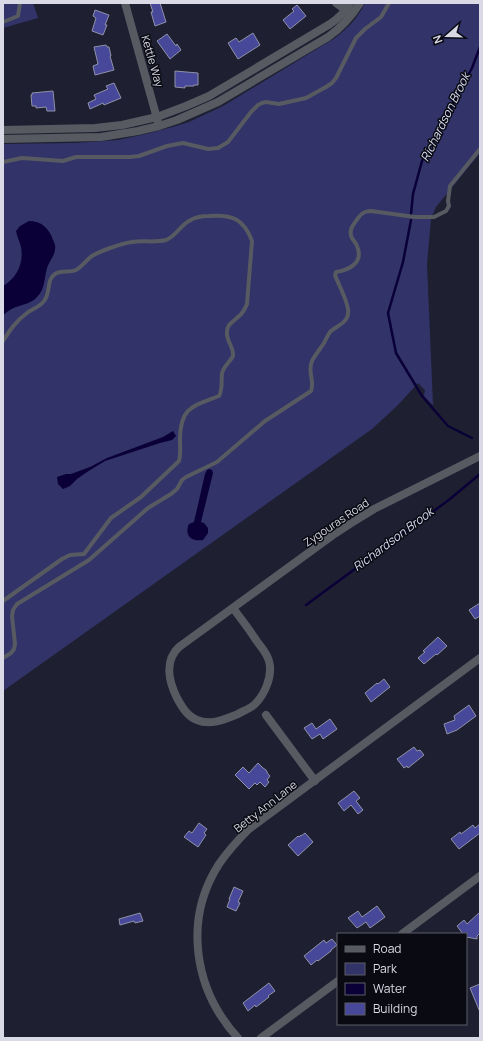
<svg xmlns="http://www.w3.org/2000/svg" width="483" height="1041" viewBox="0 0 483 1041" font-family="Manrope,sans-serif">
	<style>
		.green { fill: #313369 }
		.water { fill: #0a0037 }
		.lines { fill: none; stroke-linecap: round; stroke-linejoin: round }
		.stream { stroke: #0a0037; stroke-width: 2.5 }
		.building { fill: #47489a; stroke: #8f92a8 }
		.lane { stroke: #585a62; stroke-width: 4 }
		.street { stroke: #585a62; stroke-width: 8 }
		.labels { text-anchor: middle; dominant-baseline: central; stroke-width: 3; stroke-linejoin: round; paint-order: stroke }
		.street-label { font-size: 11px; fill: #d9dae6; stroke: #090a12 }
		.water-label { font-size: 12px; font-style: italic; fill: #dbdef5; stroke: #090a12 }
	</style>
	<rect width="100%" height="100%" fill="#1e2031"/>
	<!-- green -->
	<g class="green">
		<polygon points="3,3 33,3 38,18 3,28"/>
		<path d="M365,3H480V153L436,207L431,219L427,264L433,405L424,396L425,390L418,383L398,405L372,429L3,691V144L75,143L118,140L146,134L176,126L189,122L223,106L335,38C349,27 357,19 365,3Z"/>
	</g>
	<!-- water -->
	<g class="water">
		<path d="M29,221C41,221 49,228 53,240C54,242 56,246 55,249C55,255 49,262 47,268C44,279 45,289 37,297C28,307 12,304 3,316V286C17,278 24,263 21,247C20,242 17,237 16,231L20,226Z"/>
		<polygon points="173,431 176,436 172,440 160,443 105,461 87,472 77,479 70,486 63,489 58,484 57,477 66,474 71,474 90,467 107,458 163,437"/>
		<path d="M209,469L212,470L213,473L201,522L204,523L208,528V533L203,540C191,542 184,535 189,524L194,522L205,474L207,470Z"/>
	</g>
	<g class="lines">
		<!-- stream -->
		<g class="stream">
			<polyline points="411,214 413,194 422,161 472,68 480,47"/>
			<polyline points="411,220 403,262 388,313 396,353 422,396 448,426 472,438"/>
			<polyline points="306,605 450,499 480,474"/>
		</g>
	</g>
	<!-- building -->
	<g class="building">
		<polygon points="150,3 160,3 166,22 155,26 151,12 153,12"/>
		<polygon points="297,5 306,16 290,29 283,20 294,11 292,9"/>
		<polygon points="95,10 109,15 105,25 107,25 103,35 92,31 96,18 93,16"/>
		<polygon points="253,33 260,45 238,59 228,43 236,38 239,42"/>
		<polygon points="167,34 176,46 177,44 181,50 170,59 157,41"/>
		<polygon points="106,45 107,47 109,47 111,56 110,56 114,70 95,75 93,66 98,64 94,47"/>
		<polygon points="175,71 198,73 198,85 194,85 194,86 185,86 185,88 175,87"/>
		<polygon points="114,83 121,98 104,105 103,103 90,109 88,103 96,99 94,95 108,89 106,86"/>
		<polygon points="53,91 55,111 47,111 46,107 36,108 36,106 32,106 31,95 32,95 32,93"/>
		<polygon points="480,603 480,616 475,619 469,610"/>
		<polygon points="438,637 447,646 437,655 436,654 424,664 418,658 425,652 423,651"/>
		<polygon points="384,679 390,687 371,702 365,693 377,683 378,684"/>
		<polygon points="469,705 476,716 457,730 447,734 444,724 455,720 454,716"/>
		<polygon points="330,719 337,729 323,739 320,734 312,739 304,728 312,723 316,729"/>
		<polygon points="414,747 417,751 420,750 424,755 408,768 407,766 404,768 397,759"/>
		<polygon points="258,763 263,768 266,770 268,774 270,776 267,780 269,782 265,787 260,782 257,785 255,783 249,789 235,775 243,767 249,773"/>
		<polygon points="354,791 360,798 356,801 363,810 358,814 351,805 344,811 338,803"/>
		<polygon points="199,823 207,829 204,833 206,835 198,847 184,837 189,831 192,833"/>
		<polygon points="480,824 480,833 459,849 451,839 460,832 461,834 473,825 475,828"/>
		<polygon points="305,833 313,842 298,856 288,845 298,836 299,837 301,835 301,836"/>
		<polygon points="234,887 243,891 238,902 240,903 236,911 227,907 230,899 229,899"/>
		<polygon points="377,906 385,917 370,928 366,922 357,928 348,918 358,911 362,917"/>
		<polygon points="480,912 480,933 477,936 477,939 466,937 466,934 463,934 457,926 464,920 467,924"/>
		<polygon points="140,913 143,921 135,923 134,921 120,925 119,919"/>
		<polygon points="332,939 337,945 331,950 331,951 318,961 317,960 311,965 304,956 324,940 326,943"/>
		<polygon points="269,983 275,991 268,996 269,997 256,1007 255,1005 248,1011 243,1003"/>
		<polygon points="480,984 480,1012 470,988"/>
	</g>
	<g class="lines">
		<!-- lane -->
		<g class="lane">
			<polyline points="3,22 18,16 20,3"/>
			<polyline points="3,162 22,158 63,161 76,157 130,157 139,156 167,146 183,143 208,149 218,148 228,142 251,112 258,105 262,103 266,102 279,104 306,98 326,87 332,83 336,78 356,38 365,29 381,17 389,3"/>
			<path d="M3,341C10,330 16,321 27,313C32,309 40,307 44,301C51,293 46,280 55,274C61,270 69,273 76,270C82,267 86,260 92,256C100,251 123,243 132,242C143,240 155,243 166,240C175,237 180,226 189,221C195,217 203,216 209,216C232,214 244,219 252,241L247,304C245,309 242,314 238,317C233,322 227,324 227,332C226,341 234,347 233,356C230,362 224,366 222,373C221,381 223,389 219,396C193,406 180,407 180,440C180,447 181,454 179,461L141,497L111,518L84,554L70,555L62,559L3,601"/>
			<path d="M3,658L11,653L14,649L15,644L12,616L13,610L17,604L22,601L89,560L148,508L171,494L177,489L182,480L186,477L217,462L265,421L311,391C315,380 307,372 312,361C315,355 320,349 324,343C326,339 328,335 330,332C337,325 350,323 348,309C346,297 339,286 335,275L336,272C350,270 364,262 357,246C356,242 351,239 351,235C349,228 355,223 358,218C362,213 365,211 371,211L415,217H434L446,211L449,206L448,201L450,186L480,149"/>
		</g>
		<!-- street -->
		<g class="street">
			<polyline points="125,3 158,122"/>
			<polyline points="336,3 350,13"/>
			<path d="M3,130L95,128L122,125L157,117L186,106L209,96L330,24C339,18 345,12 350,3"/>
			<path d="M3,139L101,137L138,131L159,126L177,120L218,102L328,37C341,28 351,17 360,3"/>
			<path d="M233,608C241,619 249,629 256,640C261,647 267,653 269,661C273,675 265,695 254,705C249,709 243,711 238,714C225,719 211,726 197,720C187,716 182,707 177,698C169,682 164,661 179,647L333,535L353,522L374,509L480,456"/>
			<polyline points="266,715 315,781"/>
			<polyline points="402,934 480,876"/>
			<path d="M238,1038C194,990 183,920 219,864C228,851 238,840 249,829L480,658"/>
			<polyline points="261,1038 338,981"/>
		</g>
	</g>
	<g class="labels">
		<!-- street labels -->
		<g class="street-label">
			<text transform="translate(153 61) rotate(74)">Kettle Way</text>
			<text transform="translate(336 522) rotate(-34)">Zygouras Road</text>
			<text transform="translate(265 806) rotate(-38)">Betty Ann Lane</text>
		</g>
		<!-- water labels -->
		<g class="water-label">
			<text transform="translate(445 117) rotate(-64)">Richardson Brook</text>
			<text transform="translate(393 539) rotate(-37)">Richardson Brook</text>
		</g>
	</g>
	<!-- border -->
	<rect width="483" height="1041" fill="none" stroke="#d9dae6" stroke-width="8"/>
	<!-- legend -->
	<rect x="337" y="933" width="130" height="92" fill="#090a12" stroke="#5c5d67"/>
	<rect x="345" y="946" width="20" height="6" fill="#585a62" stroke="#5c5d67"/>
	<text x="373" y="953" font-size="12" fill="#d9dae6">Road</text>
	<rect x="345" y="963" width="20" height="12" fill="#313369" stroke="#5c5d67"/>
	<text x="373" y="973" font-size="12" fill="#d9dae6">Park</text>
	<rect x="345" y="983" width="20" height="12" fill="#0a0037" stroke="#5c5d67"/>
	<text x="373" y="993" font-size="12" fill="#d9dae6">Water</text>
	<rect x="345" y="1003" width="20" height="12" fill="#47489a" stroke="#5c5d67"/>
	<text x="373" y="1013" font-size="12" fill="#d9dae6">Building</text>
	<!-- north arrow -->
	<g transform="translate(447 36) rotate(250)" stroke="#090a12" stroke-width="3" paint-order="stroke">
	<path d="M0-3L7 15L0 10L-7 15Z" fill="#d9dae6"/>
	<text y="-6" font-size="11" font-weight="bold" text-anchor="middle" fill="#d9dae6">N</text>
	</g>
</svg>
